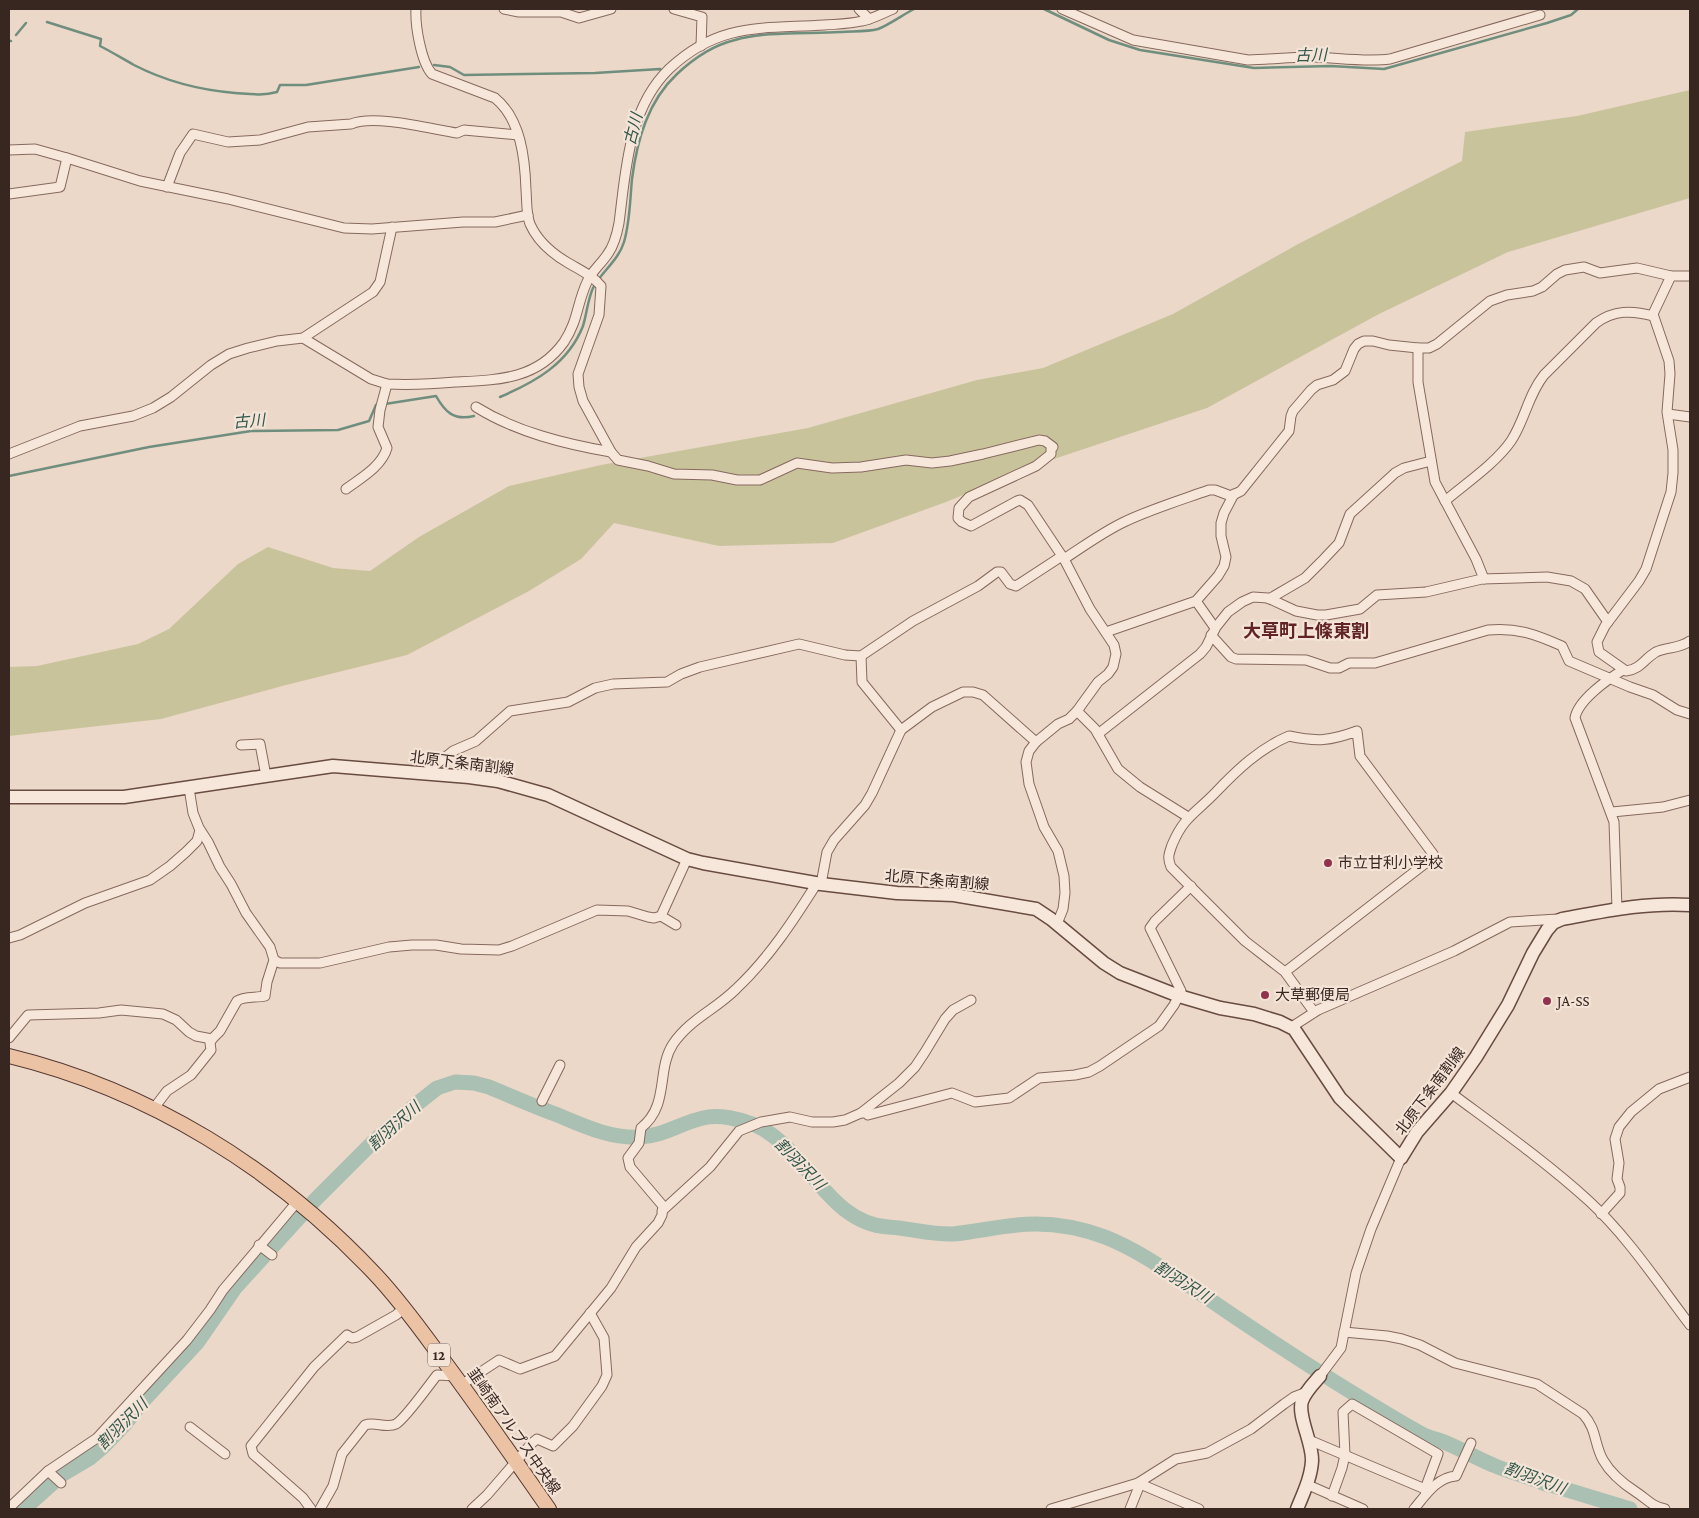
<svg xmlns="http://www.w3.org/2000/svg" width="1699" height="1518" viewBox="0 0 1699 1518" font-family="'Crimson Pro','Noto Sans JP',serif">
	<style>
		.green { fill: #c9c39c }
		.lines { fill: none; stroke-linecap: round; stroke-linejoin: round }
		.stream { stroke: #708e7e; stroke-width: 2.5 }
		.river { stroke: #a9c0b3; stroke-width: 15 }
		.street-casing { stroke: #86695e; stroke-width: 11 }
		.secondary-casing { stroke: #684b41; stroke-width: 15 }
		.primary-casing { stroke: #543932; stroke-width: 16 }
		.street { stroke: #f7e7db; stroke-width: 9 }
		.secondary { stroke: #f7e7db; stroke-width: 12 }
		.primary { stroke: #ebc2a3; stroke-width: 14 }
		.poi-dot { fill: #91334c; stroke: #f3e4d7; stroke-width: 2 }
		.labels { text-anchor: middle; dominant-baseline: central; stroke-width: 4.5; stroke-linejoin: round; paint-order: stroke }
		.shield { fill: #f3e4d7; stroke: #705f58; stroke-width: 1 }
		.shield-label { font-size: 14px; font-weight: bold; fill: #382621 }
		.street-label { font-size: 15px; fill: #382621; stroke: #f3e4d7 }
		.poi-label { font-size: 15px; fill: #382621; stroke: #f3e4d7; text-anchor: start }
		.water-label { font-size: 16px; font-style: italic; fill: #31564a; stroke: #f3e4d7 }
		.quarter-label { font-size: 18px; font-weight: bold; fill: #612326; stroke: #f3e4d7 }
	</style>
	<rect width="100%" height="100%" fill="#ebd8c8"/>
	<!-- green -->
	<polygon class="green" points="1690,90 1690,198 1508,252 1379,314 1207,408 1039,464 946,502 833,543 719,546 614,523 581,559 529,591 407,655 286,685 161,719 9,736 9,667 37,666 138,644 169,629 238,564 268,547 333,568 370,571 419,537 509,486 601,465 808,428 977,380 1043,368 1173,314 1300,243 1462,161 1465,132 1577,116"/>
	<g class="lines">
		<!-- stream -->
		<g class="stream">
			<polyline points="1044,9 1109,40 1140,50 1254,68 1331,66 1384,69 1547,23 1571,15 1578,9"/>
			<path d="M47,22L101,39L100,46C112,52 123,59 134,65C165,81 200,90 235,93C250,94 262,96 277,92L280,85H306L419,67"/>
			<polyline points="16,35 26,23"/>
			<polyline points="9,41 11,41"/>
			<polyline points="434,65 450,67 464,75 595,73 660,69 663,72"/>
			<path d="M500,397C535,382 568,364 583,326C587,313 588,297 594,286C603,271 619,259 624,242C630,222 630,200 632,179C637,140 648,101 677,74C693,59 714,45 735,40C765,31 808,34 840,32C852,31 867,32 878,29C889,25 904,14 914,9"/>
			<path d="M385,404L436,396C445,412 454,421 474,416"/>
			<polyline points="9,476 149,447 251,431 338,430 369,421 376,405 379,404"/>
		</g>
		<!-- river -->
		<path class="river" d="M24,1509L63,1474L90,1458L104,1446L126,1423L144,1400L197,1343L235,1288L316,1199L374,1141L413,1107L437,1088L455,1082L474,1083L489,1087C511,1096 533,1106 555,1114C582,1125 610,1139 640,1137C663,1136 681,1123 703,1118C719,1114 740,1119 755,1125C807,1148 827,1223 888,1227C909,1228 931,1235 953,1234C974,1232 996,1227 1017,1225C1046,1222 1078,1227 1105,1237C1138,1250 1167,1271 1197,1291C1242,1322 1289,1353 1335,1382C1364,1400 1393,1418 1422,1434C1429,1438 1437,1439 1444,1442C1461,1449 1476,1458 1493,1465C1511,1473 1531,1477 1548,1485H1551L1630,1509"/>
		<defs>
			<g id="street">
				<path d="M416,9C415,25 421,62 432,74L495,98C521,119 525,159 526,190C527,201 526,214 530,224C538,242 554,255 570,264C582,271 593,276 601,286L599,315L578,374L579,387L583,401L611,452L618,460L648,466L674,474L712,475L737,480H760L797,463L832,468L861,467L906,460L932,463L950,461L983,454L1039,440L1045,441L1053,447L1051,449V454L1036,466L969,497L959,508L958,518L962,522L971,526L1017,501L1020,500L1028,505L1064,559L1090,609L1114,645L1116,654L1113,667L1108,674L1098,682L1077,711L1069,719L1058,724L1036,742L1029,751L1026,762L1029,784L1044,827L1058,851L1064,876L1065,893L1063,909L1057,924"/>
				<polyline points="504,9 519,12 561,12 579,18 611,9"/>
				<polyline points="674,9 702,17 701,46"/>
				<polyline points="859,9 869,19"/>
				<path d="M1062,9L1133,40L1248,60C1270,60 1293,56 1315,57C1340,58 1365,62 1390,59L1540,15"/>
				<polyline points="9,150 35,149 67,158 140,181 228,199 344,228 372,229 463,222 495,222 528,215"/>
				<path d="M167,187L180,153L193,134L228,142L260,140L308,127L351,124C374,114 431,129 457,133L464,130L518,135"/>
				<polyline points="9,194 60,187 67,158"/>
				<path d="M1671,276L1653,314L1669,361L1670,374L1667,412L1673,450V473L1671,492L1646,569L1639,581L1605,626L1597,642L1599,652L1626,671C1641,669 1644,659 1656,652C1666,647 1679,649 1690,641"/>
				<path d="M303,338L371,379L387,384C410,385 433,384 455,382C497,380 537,380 564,342C578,321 577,303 587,282C591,272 601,264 607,255C614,246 617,234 619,223C626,170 628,109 669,69C719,22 762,29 824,25C837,24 850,24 862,21C873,19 883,13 893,9"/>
				<polyline points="1418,348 1418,382 1435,482 1476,559 1484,579"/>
				<path d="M476,407C516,432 565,444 611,452"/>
				<polyline points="1668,414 1690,417"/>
				<polyline points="9,454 80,426 133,416 153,408 171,397 211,365 229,354 248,348 277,341 303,338 373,292 380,282 392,227"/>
				<path d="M346,489C361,478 382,466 387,448L378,427L380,410L387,384"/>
				<path d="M1445,501C1465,484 1496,463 1511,441C1525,420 1528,395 1544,375L1596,323C1614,310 1632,310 1653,316"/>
				<path d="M1064,559C1084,546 1103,532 1124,522C1151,509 1181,500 1209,490H1215L1231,496L1241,491L1289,431L1291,416L1293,411L1311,390L1317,385L1333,380L1345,371L1354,349L1358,344L1364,341H1373L1389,345L1418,348H1429L1437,344L1490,301L1507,295L1533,291L1542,287L1557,274L1565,270L1584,267L1600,273L1637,268L1671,276H1690"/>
				<polyline points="1269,599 1305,578 1321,562 1339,543 1350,514 1395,473 1404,468 1431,461"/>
				<polyline points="1196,601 1215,628"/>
				<polyline points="1106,632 1196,601 1218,576 1224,566 1226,557 1221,536 1221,523 1224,513 1234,494"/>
				<path d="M1211,635L1231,657L1236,659L1306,660L1330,668H1339L1349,663H1375L1488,630C1517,627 1537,635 1562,646L1569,661L1630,687L1653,695L1677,710L1690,714"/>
				<polyline points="861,656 862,682 901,730"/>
				<polyline points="1077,711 1095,729 1118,769 1140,787 1188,817"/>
				<polyline points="1098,734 1200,654 1206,647 1216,627 1228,612 1242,602 1253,597 1268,598 1296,611 1317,615 1326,615 1360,609 1377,595 1426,592 1482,579 1547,577 1571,581 1585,589 1608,622"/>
				<polyline points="241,745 260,744 266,776"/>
				<polyline points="424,774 453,751 476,741 510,711 568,702 595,688 613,684 667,682 681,674 700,667 799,644 845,655 861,656 913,621 978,586 997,572 1001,572 1010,584 1016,586 1062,556"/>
				<polyline points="1612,812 1663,807 1690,800"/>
				<polyline points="821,884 827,852 834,840 865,805 872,793 901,730 932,707 963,692 973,692 983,695 1036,742"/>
				<path d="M1617,909L1614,822L1575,718C1578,700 1608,679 1623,670"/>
				<polyline points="661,916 676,925"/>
				<polyline points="9,938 20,935 85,903 150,880 170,866 186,852 197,841 200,830"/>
				<polyline points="274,960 280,963 320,963 389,947 412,945 436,945 461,949 499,950 512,946 597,910 628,911 648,917 654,918 661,916 687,859"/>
				<path d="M1285,972L1431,859L1433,854L1360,756L1357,731C1330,741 1317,742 1289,736C1260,748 1237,770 1216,792C1196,813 1184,816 1172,845C1169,854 1167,857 1171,867L1245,941L1285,972L1314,1012"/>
				<polyline points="1290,1028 1318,1010 1454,951 1510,922 1558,919"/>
				<polyline points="9,1038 28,1015 99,1013 121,1010 163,1014 176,1020 189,1032 196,1036 212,1039"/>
				<path d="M1451,1093C1498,1128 1546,1162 1589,1201C1628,1237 1658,1283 1690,1325"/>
				<polyline points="542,1101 560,1065"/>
				<path d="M154,1108L167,1091L191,1075L211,1050L210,1043L212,1039L220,1031L237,1001C244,996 256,998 265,996L267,982L274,960L270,947L246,913L231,884L220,867L208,842L199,828L193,813L189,788"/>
				<polyline points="861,1113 866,1113 868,1115 952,1093 975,1102 1009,1098 1039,1078 1075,1075 1089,1072 1100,1066 1159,1026 1174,1005 1181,991 1150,928 1155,921 1191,886"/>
				<polyline points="662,1211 710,1167 739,1131 761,1122 790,1117 812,1122 833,1122 845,1120 861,1113 899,1083 915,1067 925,1052 945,1019 953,1010 971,1000"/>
				<polyline points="1601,1214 1620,1193 1620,1187 1617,1179 1619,1163 1615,1139 1619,1127 1631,1112 1659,1089 1690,1077"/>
				<polyline points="259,1245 272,1255"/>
				<path d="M1344,1332L1387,1336L1402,1339L1420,1345L1455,1363L1537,1384L1583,1414C1597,1429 1594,1444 1603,1460C1611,1474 1622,1483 1636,1492C1647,1499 1651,1506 1665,1509"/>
				<polyline points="1320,1376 1341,1348 1356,1273 1371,1229 1401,1158"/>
				<path d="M461,1385L499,1360L520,1369L555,1356L611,1288L636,1247L658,1223L662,1215L663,1206L630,1167L628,1158L639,1143L641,1128C670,1105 656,1070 673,1044C690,1019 715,1010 736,989C769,958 793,921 817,883"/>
				<polyline points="190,1427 225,1454"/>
				<polyline points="1309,1440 1425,1489"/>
				<polyline points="48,1471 61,1483"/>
				<polyline points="1306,1484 1363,1509"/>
				<polyline points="1332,1496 1342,1468 1345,1455 1343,1412 1352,1404 1438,1454 1425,1489 1426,1494"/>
				<polyline points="9,1508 48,1471 97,1438 187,1340 210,1310 223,1290 297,1202"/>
				<polyline points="311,1509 303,1498 253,1454 251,1446 314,1367 347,1335 352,1338 357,1337 396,1315 404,1308"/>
				<path d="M320,1509L333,1486L342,1454L365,1425C374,1421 386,1429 396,1424C405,1419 429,1385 437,1375L455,1376"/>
				<polyline points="472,1509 487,1495 532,1443 537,1439 553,1446 573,1426 602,1386 607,1375 604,1338 590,1313"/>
				<polyline points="1051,1509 1138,1483 1176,1459 1207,1453 1251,1429 1284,1404 1294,1397 1307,1392"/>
				<polyline points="1130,1509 1138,1489 1138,1483 1199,1509"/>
				<path d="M1414,1509C1425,1496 1437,1477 1456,1476L1471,1443"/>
			</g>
			<g id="secondary">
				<path d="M9,797H124L333,766L469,777L498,781L548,795L687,859L703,863L821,884L897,893L954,895L1036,909L1051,919L1104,963L1120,973L1179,996L1220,1008L1254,1014L1280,1022L1294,1029L1340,1098L1401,1158L1417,1132L1451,1093L1476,1057L1508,1005L1533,953L1547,930L1553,923L1562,919C1605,911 1647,902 1690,905"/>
				<path d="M1297,1509C1303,1494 1311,1478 1312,1461C1313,1443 1297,1416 1302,1401C1305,1392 1314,1383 1320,1376"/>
			</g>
			<path id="primary" d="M9,1056C149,1090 275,1168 374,1273C396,1296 416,1323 435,1349C475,1402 512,1456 549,1509"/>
		</defs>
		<!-- street casing -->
		<use href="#street" class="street-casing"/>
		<!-- secondary casing -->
		<use href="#secondary" class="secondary-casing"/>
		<!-- primary casing -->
		<use href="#primary" class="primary-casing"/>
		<!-- street -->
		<use href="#street" class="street"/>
		<!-- secondary -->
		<use href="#secondary" class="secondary"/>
		<!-- primary -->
		<use href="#primary" class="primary"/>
	</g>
	<!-- markers -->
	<g class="poi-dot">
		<circle cx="1328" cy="863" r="5"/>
		<circle cx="1265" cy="995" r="5"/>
		<circle cx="1547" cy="1001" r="5"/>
	</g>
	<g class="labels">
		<!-- shield labels -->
		<rect class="shield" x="428" y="1343.5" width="22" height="23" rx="4"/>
		<g class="shield-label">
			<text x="439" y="1355">12</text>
		</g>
		<!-- street labels -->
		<g class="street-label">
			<text transform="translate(462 763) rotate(7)">北原下条南割線</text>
			<text transform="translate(937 880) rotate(5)">北原下条南割線</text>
			<text transform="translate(1430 1091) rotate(-53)">北原下条南割線</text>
			<text transform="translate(514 1431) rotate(55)">韮崎南アルプス中央線</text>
		</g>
		<!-- poi labels -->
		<g class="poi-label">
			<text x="1338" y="863">市立甘利小学校</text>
			<text x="1275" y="995">大草郵便局</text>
			<text x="1557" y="1001">JA-SS</text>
		</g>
		<!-- water labels -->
		<g class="water-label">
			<text transform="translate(1311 55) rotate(-1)">古川</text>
			<text transform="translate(633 129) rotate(-75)">古川</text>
			<text transform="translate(249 421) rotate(-5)">古川</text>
			<text transform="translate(394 1126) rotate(-42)">割羽沢川</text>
			<text transform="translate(800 1164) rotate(46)">割羽沢川</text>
			<text transform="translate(1183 1282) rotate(32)">割羽沢川</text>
			<text transform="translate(122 1424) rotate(-45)">割羽沢川</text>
			<text transform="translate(1535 1478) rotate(20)">割羽沢川</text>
		</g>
		<!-- quarter labels -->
		<g class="quarter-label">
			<text x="1306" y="631">大草町上條東割</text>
		</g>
	</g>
	<!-- border -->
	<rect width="1699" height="1518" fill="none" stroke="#382621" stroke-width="20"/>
</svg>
